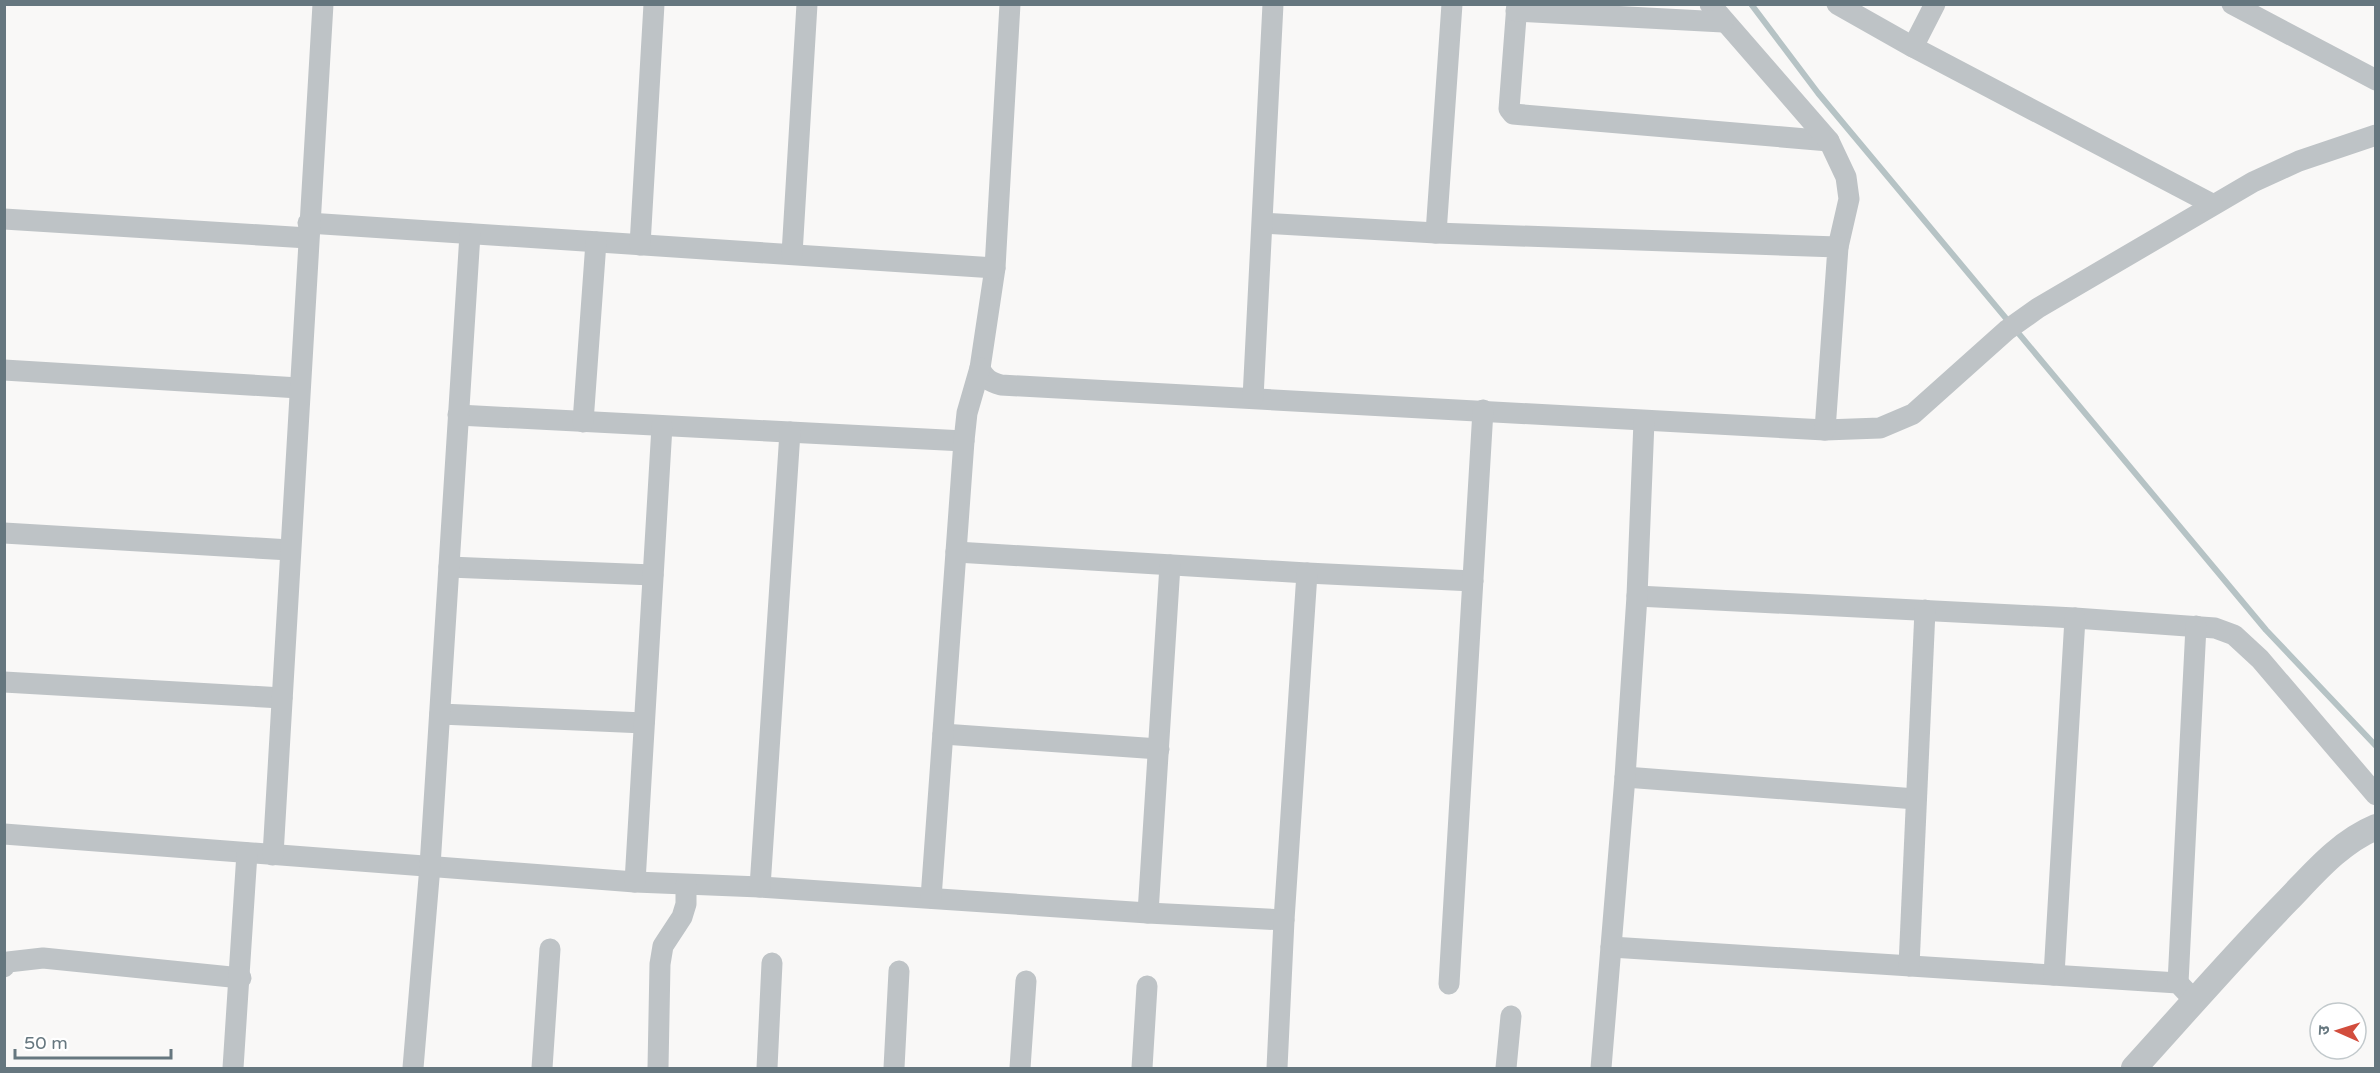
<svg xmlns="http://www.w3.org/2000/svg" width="2380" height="1073" viewBox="0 0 2380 1073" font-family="'Varela Round','Noto Sans Devanagari',sans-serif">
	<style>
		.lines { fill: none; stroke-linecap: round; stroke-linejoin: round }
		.stream { stroke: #b6c3c5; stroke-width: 6 }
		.minor { stroke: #bec3c6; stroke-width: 21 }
		.tertiary { stroke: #bec3c6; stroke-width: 26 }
	</style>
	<rect width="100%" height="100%" fill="#f9f8f7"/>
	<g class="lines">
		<!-- stream -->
		<polyline class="stream" points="1751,4 1818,93 2266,630 2376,746"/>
		<!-- minor -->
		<g class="minor">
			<path d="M1010,4L995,268L980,368C984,379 991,382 1001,385L1825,430L1880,428L1913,414L2007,330L2038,308L2253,182L2299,161L2376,135"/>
			<polyline points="1517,4 1509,109 1513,114 1829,141"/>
			<polyline points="1710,4 1829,141 1846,177 1849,199 1838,247"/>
			<polyline points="1837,4 1913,47 2212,204"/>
			<polyline points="2232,4 2376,80"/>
			<polyline points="1516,11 1723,22"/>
			<polyline points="1913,47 1935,4"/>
			<polyline points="4,219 308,238"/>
			<polyline points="308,223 995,268"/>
			<polyline points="1263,223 1436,233 1838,247 1825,430"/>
			<polyline points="1436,233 1452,4"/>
			<polyline points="640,245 654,4"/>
			<polyline points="792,254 807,4"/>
			<polyline points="4,370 299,388"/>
			<polyline points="1253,398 1273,4"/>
			<polyline points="458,415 964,441"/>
			<polyline points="583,422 596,242"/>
			<polyline points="4,533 290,550"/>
			<polyline points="956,552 1307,573 1473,581"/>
			<polyline points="449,567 653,575"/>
			<polyline points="1637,596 2075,618 2215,628 2234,635 2260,659 2376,795"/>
			<polyline points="4,682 282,698"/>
			<polyline points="440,714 644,723"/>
			<polyline points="943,734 1159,749"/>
			<polyline points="1625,777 1916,799"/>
			<polyline points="4,834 635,882 760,887 1148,913 1284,920"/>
			<polyline points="273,855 323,4"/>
			<polyline points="635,882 662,426"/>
			<polyline points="760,887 790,432"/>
			<polyline points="931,898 964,441 967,413 980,368"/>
			<polyline points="1148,913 1170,565"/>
			<polyline points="1611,947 2178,983 2195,1001"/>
			<polyline points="1909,966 1925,610"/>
			<polyline points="4,967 8,962 43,958 241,978"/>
			<polyline points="2054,975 2075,618"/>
			<polyline points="2178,983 2196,626"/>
			<polyline points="1449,984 1483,410"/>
			<polyline points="233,1068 247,853"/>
			<polyline points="413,1068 430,866 470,234"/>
			<polyline points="542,1068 550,949"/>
			<polyline points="658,1068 660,964 663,946 682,917 686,904 686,885"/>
			<polyline points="767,1068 772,963"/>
			<polyline points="894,1068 899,971"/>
			<polyline points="1020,1068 1026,981"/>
			<polyline points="1142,1068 1147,986"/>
			<polyline points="1277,1068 1284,920 1307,573"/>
			<polyline points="1506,1068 1511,1016"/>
			<polyline points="1601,1068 1625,777 1637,596 1644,421"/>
		</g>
		<!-- tertiary -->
		<path class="tertiary" d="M2134,1068C2185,1012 2235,954 2288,900C2314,873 2340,842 2376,827"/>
	</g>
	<!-- border -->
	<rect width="2380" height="1073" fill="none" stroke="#66777f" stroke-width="12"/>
	<!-- north arrow -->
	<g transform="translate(2338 1031) rotate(273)"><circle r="28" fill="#ffffff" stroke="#c2c9cc" stroke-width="1.5"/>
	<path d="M0-4.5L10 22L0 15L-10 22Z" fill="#d24d3d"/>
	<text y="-9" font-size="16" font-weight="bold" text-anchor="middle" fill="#66777f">उ</text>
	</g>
	<!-- scale -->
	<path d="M15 1049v9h156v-9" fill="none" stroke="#66777f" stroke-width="3"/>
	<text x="24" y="1049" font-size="18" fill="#66777f" stroke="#ffffff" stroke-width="4.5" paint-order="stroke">50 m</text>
</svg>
